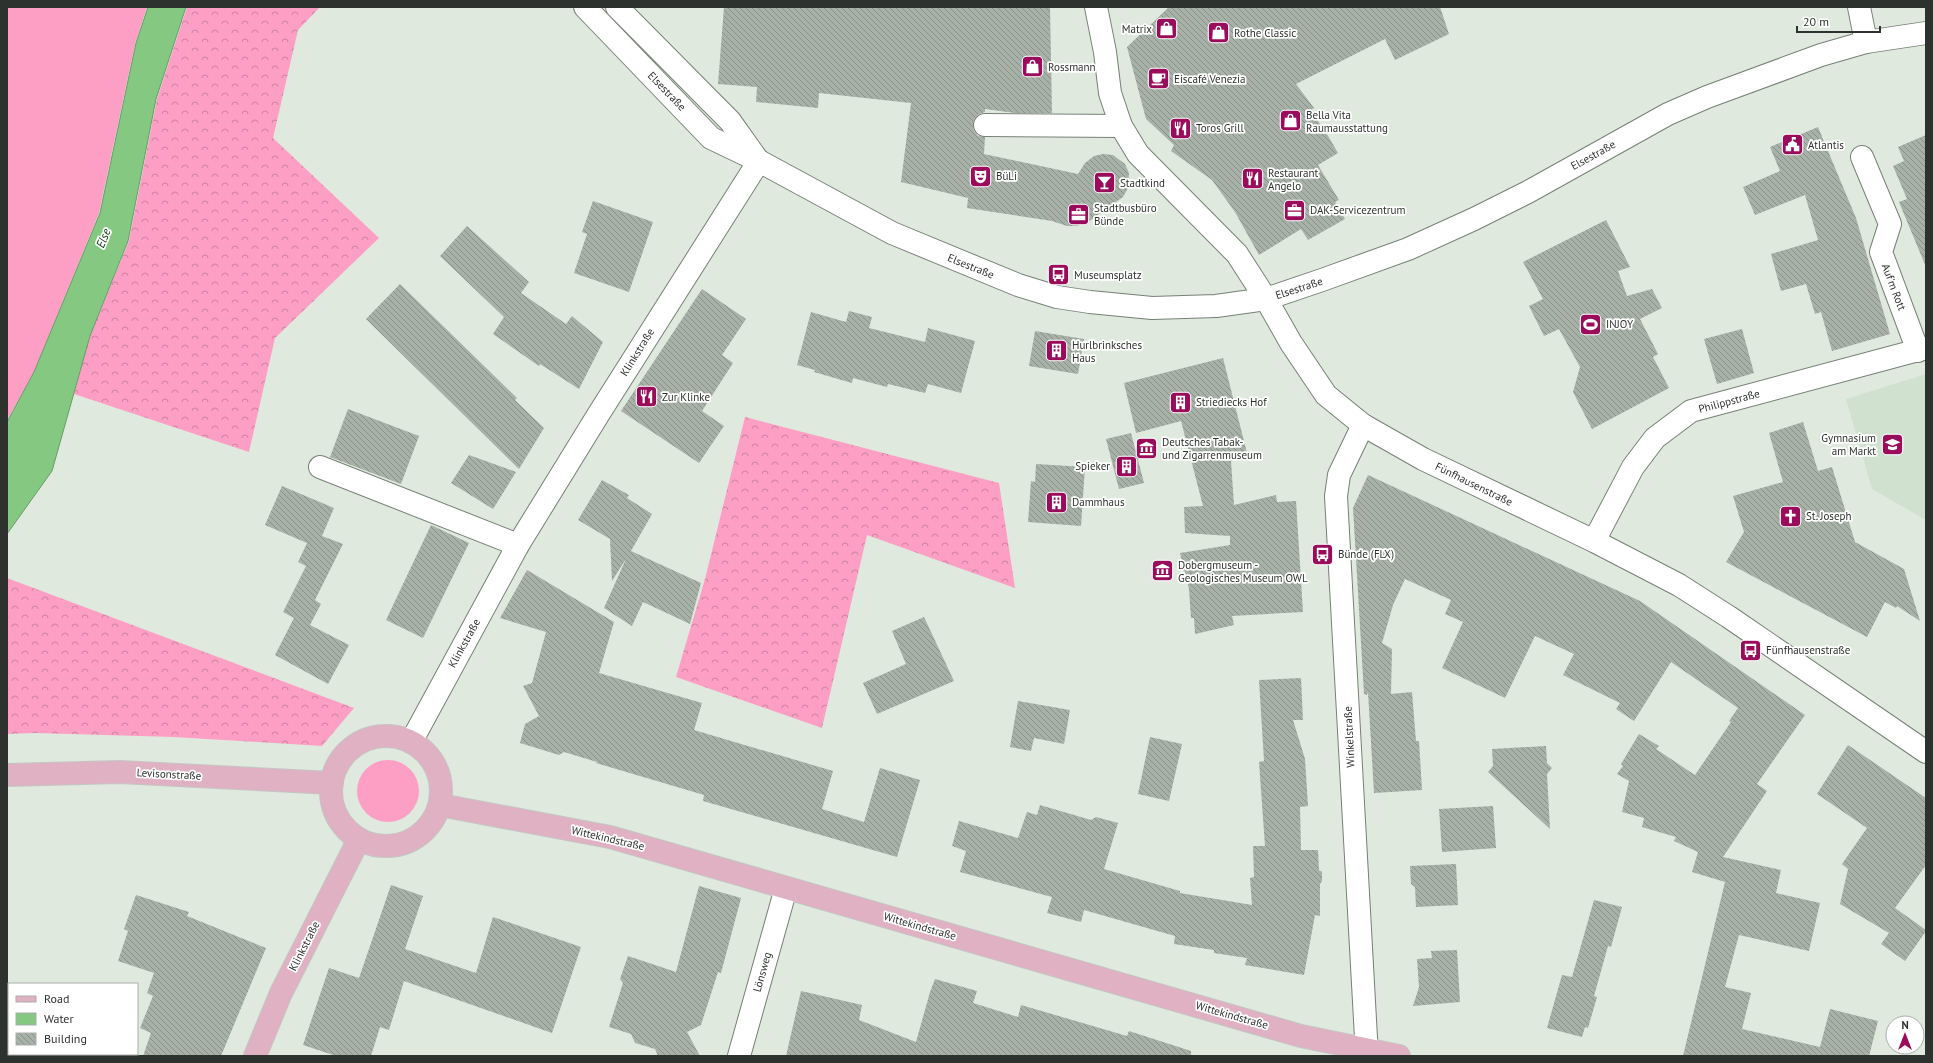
<svg xmlns="http://www.w3.org/2000/svg" width="1933" height="1063" viewBox="0 0 1933 1063" font-family="'PT Sans',sans-serif">
	<style>
		.built { fill: #d1e1d0 }
		.grass { fill: #fd9fc4 }
		.forest { fill: url(#forest-crowns) }
		.water { fill: #84c881; stroke: #6a9b68 }
		.building { fill: url(#building-back-hatch) }
		.lines { fill: none; stroke-linecap: round; stroke-linejoin: round }
		.minor-casing { stroke: #778076; stroke-width: 24 }
		.major-casing { stroke: #c4c6c4; stroke-width: 24 }
		.minor { stroke: #fff; stroke-width: 22 }
		.major { stroke: #e0b0c3; stroke-width: 22 }
		.labels { text-anchor: middle; dominant-baseline: central; stroke-width: 3.5; stroke-linejoin: round; paint-order: stroke }
		.poi-label { font-size: 11px; fill: #2e322e; stroke: #fff; text-anchor: start }
		.street-label { font-size: 11px; fill: #2e322e; stroke: #fff }
		.water-label { font-size: 12px; font-style: italic; fill: #043506; stroke: #fff }
	</style>
	<defs>
		<pattern id="forest-crowns" width="20" height="18" patternUnits="userSpaceOnUse"><rect width="20" height="18" fill="#fd9fc4"/><path d="M2 6a3 3 0 1 1 6 0M12 15a3 3 0 1 1 6 0" fill="none" stroke="#cd82a0"/></pattern>
		<pattern id="building-back-hatch" width="6" height="6" patternUnits="userSpaceOnUse"><rect width="6" height="6" fill="#a7b1a7"/><path d="M-1 5l2 2M0 0l6 6M5-1l2 2" fill="none" stroke="#889188"/></pattern>
	</defs>
	<rect width="100%" height="100%" fill="#dfe9de"/>
	<!-- built -->
	<polygon class="built" points="1926,374 1926,520 1872,489 1846,399"/>
	<!-- grass -->
	<g class="grass">
		<polygon points="7,7 147,7 135,44 99,213 34,372 7,420"/>
		<circle cx="388" cy="791" r="31"/>
	</g>
	<!-- forest -->
	<g class="forest">
		<polygon points="187,7 320,7 298,30 273,138 379,238 275,338 249,452 74,394 90,336 129,241 157,99"/>
		<polygon points="745,417 999,483 1015,588 867,535 822,728 676,677 705,579"/>
		<polygon points="7,578 354,708 322,746 174,737 35,733 7,734"/>
	</g>
	<!-- water -->
	<polygon class="water" points="148,7 186,7 156,99 128,241 90,336 52,471 7,534 7,422 34,372 100,213 136,43"/>
	<!-- building -->
	<g class="building">
		<polygon points="724,7 1050,7 1052,113 1015,113 985,109 985,112 979,114 974,119 973,125 974,131 978,136 985,137 984,154 1078,174 1085,163 1094,156 1103,154 1113,155 1125,164 1129,173 1128,188 1123,197 1091,220 1077,226 1067,226 1052,221 967,208 968,198 901,182 911,103 819,93 818,108 756,102 757,87 718,84"/>
		<polygon points="1169,7 1440,7 1449,34 1395,60 1385,39 1296,84 1314,108 1310,111 1324,129 1338,153 1318,165 1339,200 1335,202 1345,219 1308,240 1301,229 1259,255 1235,212 1212,180 1171,151 1174,145 1146,119 1127,47"/>
		<polygon points="1818,127 1856,218 1890,334 1832,351 1821,312 1815,314 1806,284 1781,291 1771,254 1818,240 1805,195 1755,215 1743,187 1780,171 1770,147"/>
		<polygon points="1926,135 1926,267 1899,202 1907,199 1893,166 1904,161 1898,147"/>
		<polygon points="593,201 653,222 629,292 574,273 587,234 582,232"/>
		<polygon points="1606,220 1630,267 1618,271 1627,296 1652,289 1662,308 1640,319 1658,354 1653,357 1669,388 1592,429 1573,392 1580,367 1559,329 1544,336 1529,306 1543,299 1523,262"/>
		<polygon points="467,226 529,282 521,293 566,324 572,316 603,342 579,389 540,364 539,366 493,334 504,317 440,256"/>
		<polygon points="400,284 517,398 515,400 544,428 519,469 366,319"/>
		<polygon points="702,289 746,319 722,355 733,363 702,411 724,426 699,463 621,411"/>
		<polygon points="849,311 872,317 869,328 925,342 928,328 975,341 961,393 928,384 925,393 888,384 887,387 853,378 852,383 814,372 815,370 797,365 811,312 846,322"/>
		<polygon points="1742,329 1754,373 1717,384 1704,339"/>
		<polygon points="1035,331 1084,339 1078,374 1029,366"/>
		<polygon points="1223,358 1248,457 1231,461 1234,505 1276,495 1277,502 1296,501 1303,612 1232,616 1234,625 1195,634 1194,618 1191,618 1189,589 1180,553 1230,545 1230,536 1185,533 1184,507 1203,506 1181,421 1136,433 1124,383"/>
		<polygon points="348,409 419,436 401,484 330,457"/>
		<polygon points="1803,422 1818,471 1832,467 1855,542 1904,569 1920,621 1897,606 1896,608 1885,602 1867,637 1726,562 1744,532 1733,496 1783,482 1769,433"/>
		<polygon points="1131,433 1144,483 1119,489 1106,439"/>
		<polygon points="469,455 516,472 493,509 451,483"/>
		<polygon points="1036,464 1085,467 1081,526 1028,522 1031,481 1035,482"/>
		<polygon points="1368,475 1640,601 1805,715 1757,784 1767,791 1723,857 1781,870 1776,893 1820,903 1809,951 1739,935 1725,987 1751,993 1742,1029 1820,1047 1830,1009 1878,1021 1869,1056 1683,1056 1725,882 1692,872 1698,852 1674,841 1676,837 1642,827 1644,818 1622,812 1629,781 1617,774 1623,766 1621,764 1639,734 1659,746 1656,749 1695,775 1731,722 1729,721 1738,708 1671,662 1634,721 1616,709 1620,703 1563,675 1574,654 1535,636 1505,698 1442,668 1463,622 1445,614 1451,600 1405,579 1393,605 1382,643 1392,649 1391,694 1412,692 1416,741 1419,741 1422,790 1374,793 1368,692 1367,695 1364,694 1353,508"/>
		<polygon points="602,480 629,495 627,498 652,514 631,551 701,583 690,624 643,602 632,626 604,608 626,559 612,581 610,539 578,520"/>
		<polygon points="282,486 334,508 322,536 343,544 315,600 321,604 310,625 349,645 328,684 275,655 294,618 283,612 306,566 298,562 307,543 265,525"/>
		<polygon points="431,525 469,543 423,638 386,620"/>
		<polygon points="527,570 614,622 599,673 702,703 694,730 833,771 822,809 864,822 880,768 920,780 897,857 703,801 704,795 596,763 597,762 564,752 559,755 520,743 525,724 539,716 523,686 532,683 546,632 500,618"/>
		<polygon points="924,617 954,681 877,714 863,683 906,664 892,631"/>
		<polygon points="1301,678 1303,720 1293,720 1305,759 1308,806 1300,807 1301,850 1318,850 1319,870 1322,872 1322,881 1320,884 1320,916 1315,915 1304,975 1245,965 1247,958 1214,953 1214,950 1174,944 1175,936 1084,910 1081,922 1047,913 1052,897 960,872 966,851 952,846 959,821 1018,838 1027,812 1037,815 1040,805 1091,820 1096,817 1118,823 1104,869 1180,891 1180,893 1252,905 1250,878 1254,877 1253,846 1265,846 1259,762 1264,761 1259,680"/>
		<polygon points="1018,701 1070,710 1064,744 1034,738 1031,751 1010,747"/>
		<polygon points="1150,737 1182,744 1169,801 1138,794"/>
		<polygon points="1848,745 1926,798 1926,865 1895,908 1926,930 1926,931 1905,961 1881,944 1889,933 1840,904 1848,869 1842,864 1867,828 1817,794"/>
		<polygon points="1546,746 1547,763 1552,768 1547,774 1550,829 1488,772 1493,766 1492,749"/>
		<polygon points="1493,806 1496,848 1442,852 1439,809"/>
		<polygon points="1456,864 1458,905 1416,907 1415,887 1411,884 1410,866"/>
		<polygon points="391,885 423,896 405,949 476,973 493,917 581,947 552,1033 404,981 389,1030 380,1027 371,1056 336,1056 303,1045 329,968 359,978"/>
		<polygon points="699,886 741,898 721,973 718,972 701,1025 687,1032 700,1056 658,1056 655,1049 635,1043 631,1034 609,1027 623,983 620,979 628,956 676,972"/>
		<polygon points="136,895 189,912 187,916 266,948 221,1056 143,1056 151,1033 140,1028 153,996 147,993 154,973 118,961 128,931 124,929"/>
		<polygon points="1594,900 1622,907 1611,947 1608,946 1594,996 1597,997 1588,1028 1585,1027 1582,1037 1547,1028 1562,975 1572,977"/>
		<polygon points="1457,950 1460,1002 1413,1006 1419,987 1417,959 1432,958 1431,951"/>
		<polygon points="935,979 977,991 973,1003 1018,1017 1021,1005 1127,1036 1129,1031 1191,1051 1191,1056 786,1056 801,991 862,1005 859,1020 916,1042 930,992"/>
	</g>
	<g class="lines">
		<defs>
			<g id="minor">
				<polyline points="585,7 711,138 759,161 892,233 1018,285 1057,297 1090,302 1152,308 1216,306 1266,299 1322,280 1408,249 1474,219 1528,192 1668,114 1707,97 1821,55 1866,42 1926,33"/>
				<polyline points="617,7 730,121 757,159"/>
				<polyline points="1096,7 1105,52 1110,93 1121,126 1138,154 1237,254 1266,299 1291,343 1326,395 1363,425 1423,459 1594,541 1679,585 1729,617 1926,752"/>
				<polyline points="1859,7 1866,42"/>
				<polyline points="985,125 1121,126"/>
				<polyline points="1862,157 1890,224 1881,252 1918,351"/>
				<polyline points="1363,425 1339,475 1336,496 1367,1056"/>
				<polyline points="320,467 518,545"/>
				<polyline points="1594,541 1633,467 1655,438 1691,411 1926,348"/>
				<polyline points="411,742 518,545 598,415 759,161"/>
				<polyline points="739,1056 786,888"/>
			</g>
			<g id="major">
				<circle cx="386" cy="791" r="55"/>
				<polyline points="7,775 120,772 332,783"/>
				<polyline points="440,805 610,837 1301,1036 1399,1056"/>
				<polyline points="255,1056 281,993 359,839"/>
			</g>
		</defs>
		<!-- minor casing -->
		<use href="#minor" class="minor-casing"/>
		<!-- major casing -->
		<use href="#major" class="major-casing"/>
		<!-- minor -->
		<use href="#minor" class="minor"/>
		<!-- major -->
		<use href="#major" class="major"/>
	</g>
	<!-- icons -->
	<defs>
		<symbol id="shop-square" viewBox="-11 -11 22 22"><rect x="-9" y="-9" width="18" height="18" rx="4" fill="#9a0b5b" stroke="#fff"/><path d="M-5-2.5h2.3a2.7 3.5 0 0 1 5.4 0H5L5.5 6h-11ZM-1.5-2.5h3a1.5 2.3 0 0 0-3 0Z" fill="#fff"/></symbol>
		<symbol id="cafe-square" viewBox="-11 -11 22 22"><rect x="-9" y="-9" width="18" height="18" rx="4" fill="#9a0b5b" stroke="#fff"/><path d="M-5.5-4.5H6V0H3Q3 3.5 0 3.5H-2.5Q-5.5 3.5-5.5 0ZM3-3.2v2h1.7v-2ZM-6 4.5H4V6H-6Z" fill="#fff"/></symbol>
		<symbol id="restaurant-square" viewBox="-11 -11 22 22"><rect x="-9" y="-9" width="18" height="18" rx="4" fill="#9a0b5b" stroke="#fff"/><path d="M-5-6h1v4h1v-4h1v4h1v-4h1v5L-1.5 .5V6h-2V.5L-5-1ZM5-6V6H3V1.5H1.5Q1.5-4 5-6Z" fill="#fff"/></symbol>
		<symbol id="civic-square" viewBox="-11 -11 22 22"><rect x="-9" y="-9" width="18" height="18" rx="4" fill="#9a0b5b" stroke="#fff"/><path d="M-.6-6.5H3V-4.5H.6V-3L4-1V1h2V6H-6V1h2V-1L-.6-3ZM-1.2 2.5V6h2.4V2.5Z" fill="#fff"/></symbol>
		<symbol id="theatre-square" viewBox="-11 -11 22 22"><rect x="-9" y="-9" width="18" height="18" rx="4" fill="#9a0b5b" stroke="#fff"/><path d="M-5-5.5Q0-4 5-5.5V0Q5 5 0 6Q-5 5-5 0ZM-3.3-2.5H-1v1.5H-3.3ZM1-2.5H3.3v1.5H1ZM-2.8 1Q0 5.5 2.8 1Z" fill="#fff"/></symbol>
		<symbol id="bar-square" viewBox="-11 -11 22 22"><rect x="-9" y="-9" width="18" height="18" rx="4" fill="#9a0b5b" stroke="#fff"/><path d="M-6-5H6L.8 .8V4.5H3.5V6h-7V4.5H-.8V.8Z" fill="#fff"/></symbol>
		<symbol id="office-square" viewBox="-11 -11 22 22"><rect x="-9" y="-9" width="18" height="18" rx="4" fill="#9a0b5b" stroke="#fff"/><path d="M-6-3h4V-5.5h4V-3h4V5H-6ZM-1-4.5V-3h2v-1.5ZM-6 0V1H6V0Z" fill="#fff"/></symbol>
		<symbol id="bus-square" viewBox="-11 -11 22 22"><rect x="-9" y="-9" width="18" height="18" rx="4" fill="#9a0b5b" stroke="#fff"/><path d="M-5-6H5V4H4V6H2V4H-2V6H-4V4H-5ZM-3.5-4V0h7V-4ZM-3.5 1.2v1.5H-2V1.2ZM2 1.2v1.5H3.5V1.2Z" fill="#fff"/></symbol>
		<symbol id="stadium-square" viewBox="-11 -11 22 22"><rect x="-9" y="-9" width="18" height="18" rx="4" fill="#9a0b5b" stroke="#fff"/><path d="M0-5a6.5 5 0 1 0 0 10a6.5 5 0 1 0 0-10ZM-3.5-1.8h7v3.6h-7Z" fill="#fff"/></symbol>
		<symbol id="building-square" viewBox="-11 -11 22 22"><rect x="-9" y="-9" width="18" height="18" rx="4" fill="#9a0b5b" stroke="#fff"/><path d="M-4-6H4V6H1V3H-1V6H-4ZM-2.5-4.3h1.7v1.8h-1.7ZM.8-4.3h1.7v1.8H.8ZM-2.5-1h1.7V.8h-1.7ZM.8-1h1.7V.8H.8Z" fill="#fff"/></symbol>
		<symbol id="school-square" viewBox="-11 -11 22 22"><rect x="-9" y="-9" width="18" height="18" rx="4" fill="#9a0b5b" stroke="#fff"/><path d="M0-5L7-2L0 1L-7-2ZM-4 1L0 2.5L4 1V4Q0 6-4 4Z" fill="#fff"/></symbol>
		<symbol id="museum-square" viewBox="-11 -11 22 22"><rect x="-9" y="-9" width="18" height="18" rx="4" fill="#9a0b5b" stroke="#fff"/><path d="M0-6L6-3V-2H-6V-3ZM-5-1h2V3h-2ZM-1-1h2V3h-2ZM3-1h2V3H3ZM-6 4H6V6H-6Z" fill="#fff"/></symbol>
		<symbol id="church-square" viewBox="-11 -11 22 22"><rect x="-9" y="-9" width="18" height="18" rx="4" fill="#9a0b5b" stroke="#fff"/><path d="M-1.2-6h2.4v3.5h3.3v2.4h-3.3V6h-2.4V-.1h-3.3v-2.4h3.3Z" fill="#fff"/></symbol>
	</defs>
	<g fill-rule="evenodd">
		<use href="#shop-square" x="1154" y="16" width="25" height="25"/>
		<use href="#shop-square" x="1206" y="20" width="25" height="25"/>
		<use href="#shop-square" x="1020" y="54" width="25" height="25"/>
		<use href="#cafe-square" x="1146" y="66" width="25" height="25"/>
		<use href="#shop-square" x="1278" y="108" width="25" height="25"/>
		<use href="#restaurant-square" x="1168" y="116" width="25" height="25"/>
		<use href="#civic-square" x="1780" y="132" width="25" height="25"/>
		<use href="#theatre-square" x="968" y="164" width="25" height="25"/>
		<use href="#restaurant-square" x="1240" y="166" width="25" height="25"/>
		<use href="#bar-square" x="1092" y="170" width="25" height="25"/>
		<use href="#office-square" x="1282" y="198" width="25" height="25"/>
		<use href="#office-square" x="1066" y="202" width="25" height="25"/>
		<use href="#bus-square" x="1046" y="262" width="25" height="25"/>
		<use href="#stadium-square" x="1578" y="312" width="25" height="25"/>
		<use href="#building-square" x="1044" y="338" width="25" height="25"/>
		<use href="#restaurant-square" x="634" y="384" width="25" height="25"/>
		<use href="#building-square" x="1168" y="390" width="25" height="25"/>
		<use href="#school-square" x="1880" y="432" width="25" height="25"/>
		<use href="#museum-square" x="1134" y="436" width="25" height="25"/>
		<use href="#building-square" x="1114" y="454" width="25" height="25"/>
		<use href="#building-square" x="1044" y="490" width="25" height="25"/>
		<use href="#church-square" x="1778" y="504" width="25" height="25"/>
		<use href="#bus-square" x="1310" y="542" width="25" height="25"/>
		<use href="#museum-square" x="1150" y="558" width="25" height="25"/>
		<use href="#bus-square" x="1738" y="638" width="25" height="25"/>
	</g>
	<g class="labels">
		<!-- poi labels -->
		<g class="poi-label">
			<text x="1152" y="29" text-anchor="end">Matrix</text>
			<text x="1234" y="33">Rothe Classic</text>
			<text x="1048" y="67">Rossmann</text>
			<text x="1174" y="79">Eiscafé Venezia</text>
			<text x="1306" y="115">Bella Vita<tspan x="1306" dy="13">Raumausstattung</tspan></text>
			<text x="1196" y="128">Toros Grill</text>
			<text x="1808" y="145">Atlantis</text>
			<text x="1268" y="173">Restaurant<tspan x="1268" dy="13">Angelo</tspan></text>
			<text x="996" y="176">BüLi</text>
			<text x="1120" y="183">Stadtkind</text>
			<text x="1094" y="208">Stadtbusbüro<tspan x="1094" dy="13">Bünde</tspan></text>
			<text x="1310" y="210">DAK-Servicezentrum</text>
			<text x="1074" y="275">Museumsplatz</text>
			<text x="1606" y="324">INJOY</text>
			<text x="1072" y="345">Hurlbrinksches<tspan x="1072" dy="13">Haus</tspan></text>
			<text x="662" y="397">Zur Klinke</text>
			<text x="1196" y="402">Striediecks Hof</text>
			<text x="1876" y="438" text-anchor="end">Gymnasium<tspan x="1876" dy="13">am Markt</tspan></text>
			<text x="1162" y="442">Deutsches Tabak-<tspan x="1162" dy="13">und Zigarrenmuseum</tspan></text>
			<text x="1110" y="466" text-anchor="end">Spieker</text>
			<text x="1072" y="502">Dammhaus</text>
			<text x="1806" y="516">St. Joseph</text>
			<text x="1338" y="554">Bünde (FLX)</text>
			<text x="1178" y="565">Dobergmuseum -<tspan x="1178" dy="13">Geologisches Museum OWL</tspan></text>
			<text x="1766" y="650">Fünfhausenstraße</text>
		</g>
		<!-- street labels -->
		<g class="street-label">
			<text transform="translate(667 91) rotate(46)">Elsestraße</text>
			<text transform="translate(1593 155) rotate(-29)">Elsestraße</text>
			<text transform="translate(971 266) rotate(22)">Elsestraße</text>
			<text transform="translate(1894 287) rotate(69)">Auf'm Rott</text>
			<text transform="translate(1299 288) rotate(-18)">Elsestraße</text>
			<text transform="translate(637 352) rotate(-58)">Klinkstraße</text>
			<text transform="translate(1729 401) rotate(-15)">Philippstraße</text>
			<text transform="translate(1474 484) rotate(26)">Fünfhausenstraße</text>
			<text transform="translate(464 643) rotate(-61)">Klinkstraße</text>
			<text transform="translate(1349 737) rotate(-93)">Winkelstraße</text>
			<text transform="translate(169 774) rotate(3)">Levisonstraße</text>
			<text transform="translate(608 838) rotate(13)">Wittekindstraße</text>
			<text transform="translate(920 926) rotate(16)">Wittekindstraße</text>
			<text transform="translate(304 946) rotate(-63)">Klinkstraße</text>
			<text transform="translate(762 972) rotate(-74)">Lönsweg</text>
			<text transform="translate(1232 1015) rotate(16)">Wittekindstraße</text>
		</g>
		<!-- water labels -->
		<g class="water-label">
			<text transform="translate(103 238) rotate(-68)">Else</text>
		</g>
	</g>
	<!-- border -->
	<rect width="1933" height="1063" fill="none" stroke="#2e322e" stroke-width="16"/>
	<!-- legend -->
	<rect x="8" y="983" width="130" height="72" fill="#ffffff" stroke="#abadab"/>
	<rect x="16" y="996" width="20" height="6" fill="#e0b0c3" stroke="#abadab"/>
	<text x="44" y="1003" font-size="12" fill="#2e322e">Road</text>
	<rect x="16" y="1013" width="20" height="12" fill="#84c881" stroke="#abadab"/>
	<text x="44" y="1023" font-size="12" fill="#2e322e">Water</text>
	<rect x="16" y="1033" width="20" height="12" fill="url(#building-back-hatch)" stroke="#abadab"/>
	<text x="44" y="1043" font-size="12" fill="#2e322e">Building</text>
	<!-- north arrow -->
	<g transform="translate(1905 1035)"><circle r="19" fill="#ffffff" stroke="#abadab"/>
	<path d="M0-3L7 15L0 10L-7 15Z" fill="#9a0b5b"/>
	<text y="-6" font-size="11" font-weight="bold" text-anchor="middle" fill="#2e322e">N</text>
	</g>
	<!-- scale -->
	<path d="M1797 26v6h83v-6" fill="none" stroke="#2e322e" stroke-width="2"/>
	<text x="1803" y="26" font-size="12" fill="#2e322e" stroke="#ffffff" stroke-width="3" paint-order="stroke">20 m</text>
</svg>
